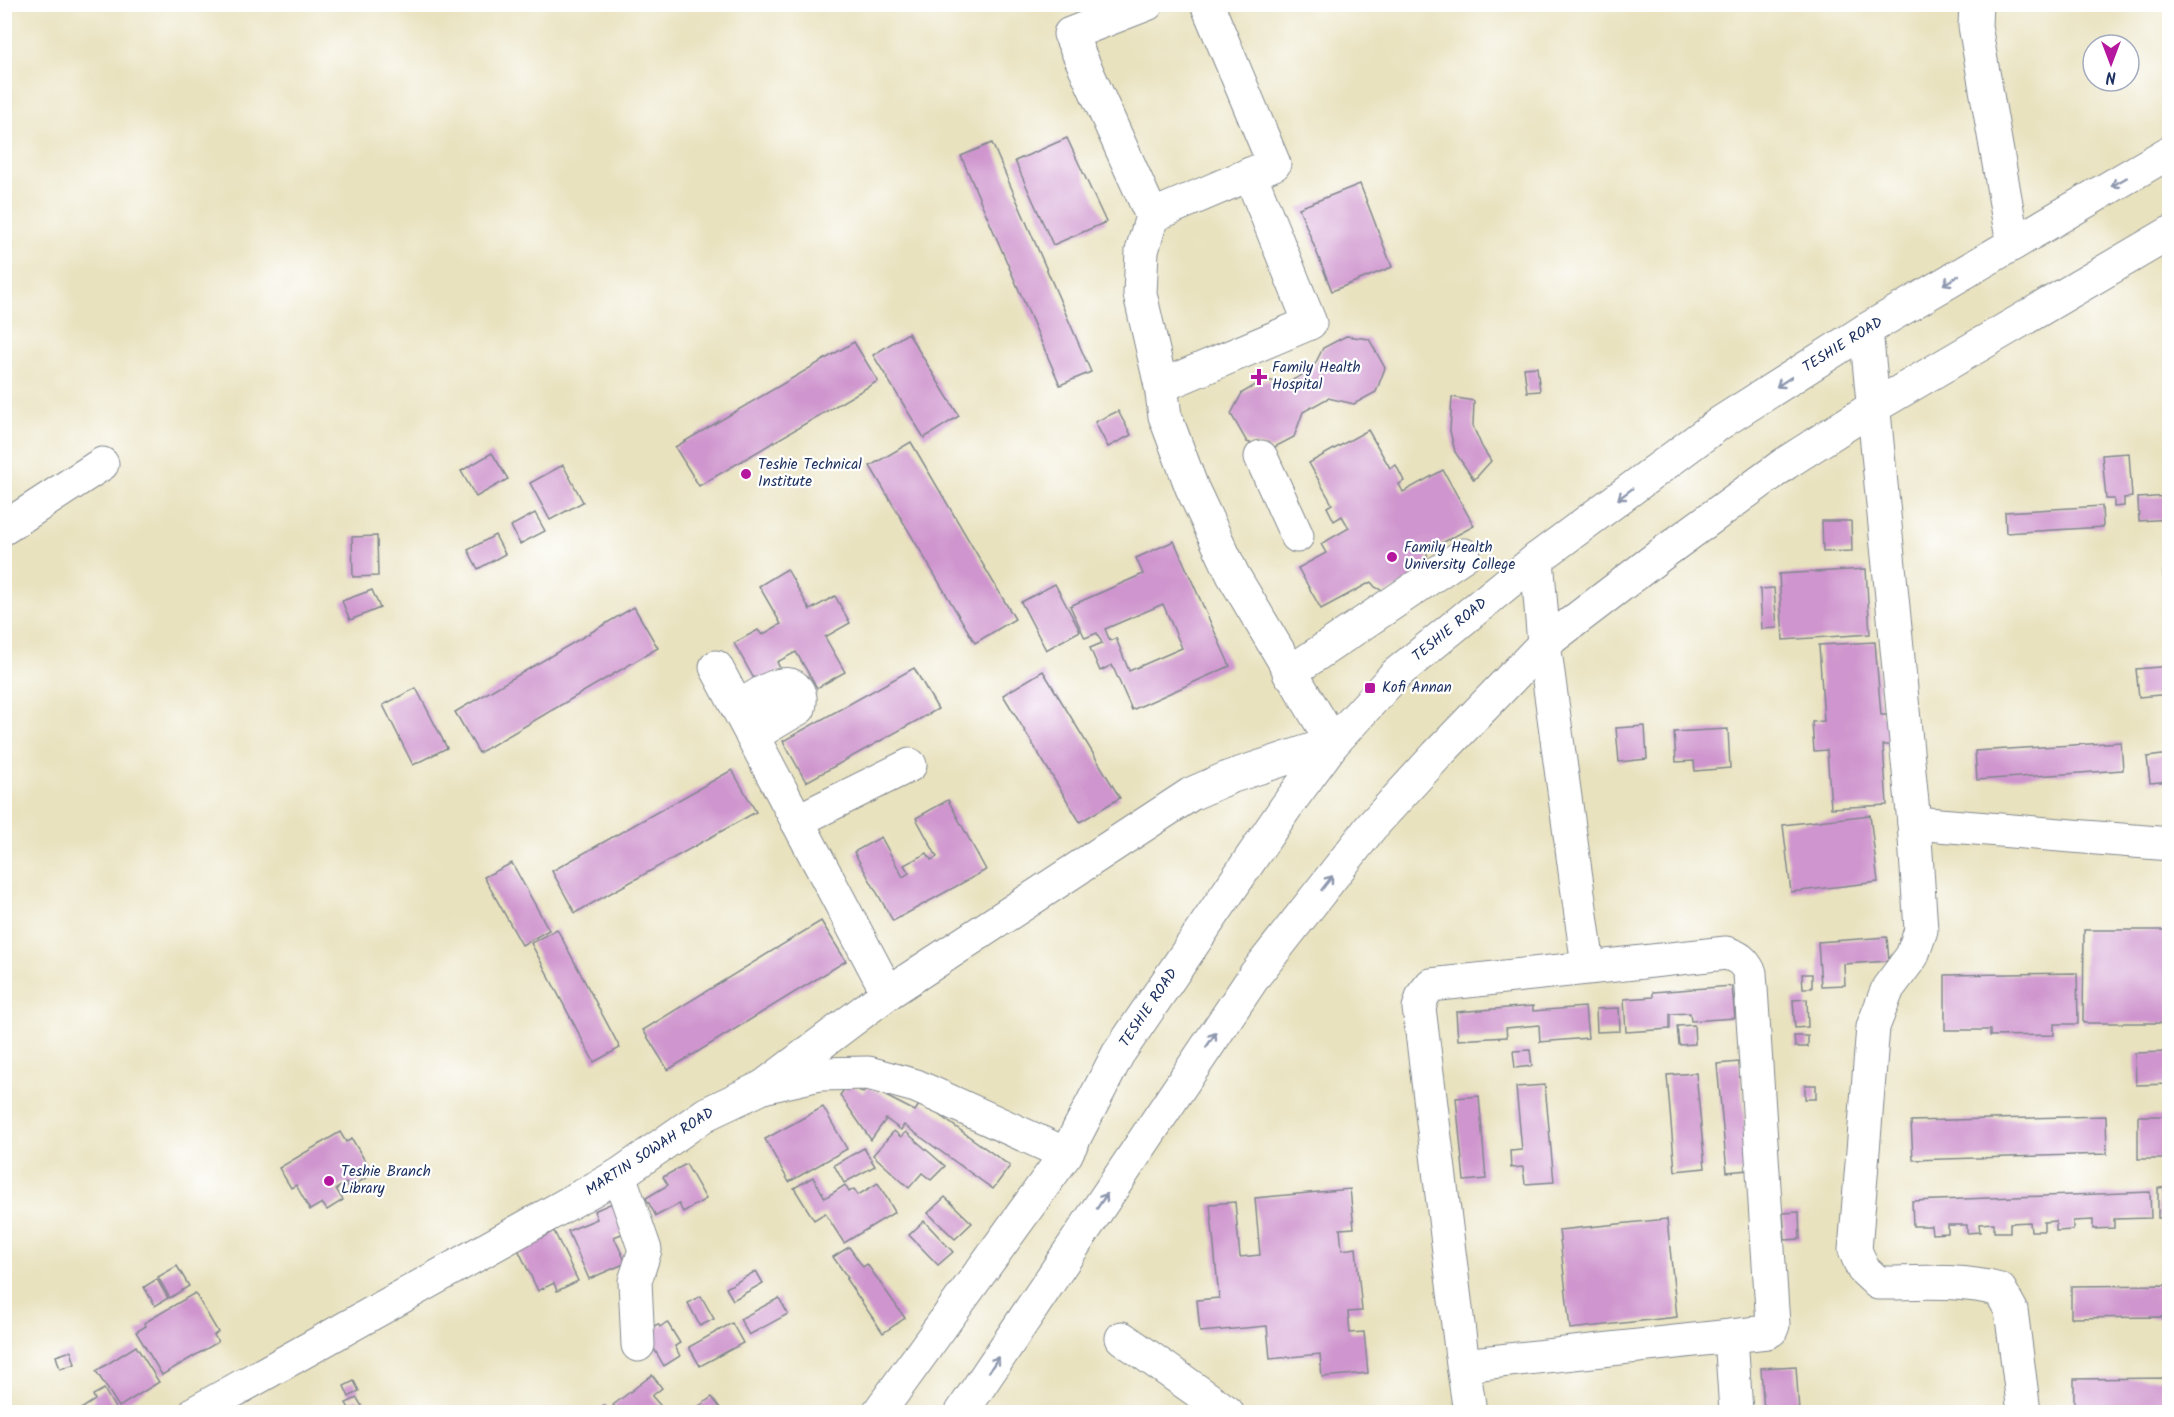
<svg xmlns="http://www.w3.org/2000/svg" width="2174" height="1417" viewBox="0 0 2174 1417" font-family="Kalam,sans-serif">
	<style>
		.building { fill: #cf95ce; fill-rule: evenodd }
		.lines { fill: none; stroke-linecap: round; stroke-linejoin: round }
		.minor-casing { stroke: #82888e; stroke-width: 35 }
		.major-casing { stroke: #82888e; stroke-width: 35 }
		.minor { stroke: #fff; stroke-width: 33 }
		.major { stroke: #fff; stroke-width: 33 }
		.oneway { stroke: #8d97ae }
		.poi-dot { fill: #b5179e; stroke: #fff; stroke-width: 2 }
		.labels { text-anchor: middle; dominant-baseline: central; stroke-width: 4.5; stroke-linejoin: round; paint-order: stroke }
		.street-label { font-size: 15px; fill: #1b2f5e; stroke: #fff }
		.poi-label { font-size: 15px; fill: #1b2f5e; stroke: #fff; text-anchor: start }
	</style>
	<rect width="100%" height="100%" fill="#fff"/>
	<filter id="ink" filterUnits="userSpaceOnUse"><feTurbulence type="fractalNoise" baseFrequency=".0167" numOctaves="2"/><feDisplacementMap in="SourceGraphic" scale="12" xChannelSelector="R" yChannelSelector="G"/><feConvolveMatrix kernelMatrix="1 2 1 2 8 2 1 2 1" color-interpolation-filters="sRGB"/></filter>
	<filter id="wash" filterUnits="userSpaceOnUse"><feTurbulence type="fractalNoise" baseFrequency=".008" numOctaves="4" result="noise"/><feDisplacementMap in="SourceGraphic" scale="24" xChannelSelector="R" yChannelSelector="G"/><feGaussianBlur stdDeviation="1.35" result="paint"/><feColorMatrix in="noise" values="0 0 0 0 0 0 0 0 0 0 0 0 0 0 0 0 0 1.4 0 .05"/><feComposite in="paint" operator="in"/></filter>
	<g filter="url(#wash)">
		<rect width="100%" height="100%" fill="#e9e2bf"/>
		<g id="blocks">
			<!-- building -->
			<g class="building">
				<polygon points="1083,4 1108,4 1083,15"/>
				<polygon points="1067,138 1106,222 1053,245 1015,161"/>
				<polygon points="992,143 1091,372 1060,385 961,156"/>
				<polygon points="1360,184 1392,267 1332,291 1299,208"/>
				<polygon points="908,333 959,416 924,438 873,355"/>
				<polygon points="1346,336 1369,339 1385,368 1376,392 1354,404 1328,398 1303,412 1294,437 1271,449 1247,442 1231,414 1242,393 1264,380 1287,383 1312,370 1323,348"/>
				<polygon points="854,342 878,381 699,486 675,447"/>
				<polygon points="1537,367 1540,391 1527,392 1524,368"/>
				<polygon points="1452,397 1474,401 1473,426 1482,447 1491,461 1474,480 1455,452 1450,431"/>
				<polygon points="1118,411 1131,435 1108,447 1095,422"/>
				<polygon points="1368,430 1390,468 1396,465 1404,481 1399,484 1403,492 1443,470 1474,526 1427,551 1428,570 1387,593 1375,587 1371,582 1321,609 1298,568 1326,553 1321,544 1349,528 1342,516 1334,521 1327,507 1332,504 1309,463"/>
				<polygon points="911,442 1015,619 975,643 870,466"/>
				<polygon points="492,453 508,479 476,497 461,471"/>
				<polygon points="2129,453 2132,497 2124,498 2124,506 2114,507 2114,499 2106,499 2102,455"/>
				<polygon points="563,465 583,502 550,520 530,483"/>
				<polygon points="2170,496 2170,519 2139,521 2138,498"/>
				<polygon points="2102,506 2103,527 2006,533 2005,512"/>
				<polygon points="535,513 545,531 520,544 511,526"/>
				<polygon points="1822,521 1851,521 1852,551 1823,552"/>
				<polygon points="495,535 505,554 478,569 468,550"/>
				<polygon points="377,536 378,576 353,577 352,537"/>
				<path d="M1174,541L1230,666L1132,710L1112,665L1100,671L1090,648L1102,643L1097,633L1085,638L1070,606L1143,574L1136,558ZM1163,604L1182,648L1129,671L1116,638L1110,641L1105,629Z"/>
				<polygon points="787,569 810,610 835,596 850,623 825,637 845,672 817,688 796,652 777,662 781,670 757,684 734,643 758,630 762,635 781,624 759,586"/>
				<polygon points="1866,569 1870,634 1783,640 1779,574"/>
				<polygon points="2163,571 2170,571 2170,614 2167,614"/>
				<polygon points="1055,584 1080,631 1046,650 1021,602"/>
				<polygon points="1774,588 1777,628 1762,629 1760,589"/>
				<polygon points="372,590 380,608 350,620 342,601"/>
				<polygon points="634,607 658,648 479,753 455,712"/>
				<polygon points="1875,642 1881,715 1890,715 1892,745 1883,745 1887,805 1831,808 1827,750 1814,751 1812,722 1824,721 1819,645"/>
				<polygon points="2170,666 2170,694 2139,697 2136,669"/>
				<polygon points="914,668 938,709 806,782 783,741"/>
				<polygon points="1043,671 1120,798 1080,822 1003,695"/>
				<polygon points="416,688 447,748 413,765 383,705"/>
				<polygon points="1645,726 1647,759 1619,762 1616,728"/>
				<polygon points="1728,729 1730,768 1695,771 1694,761 1676,762 1674,732"/>
				<polygon points="2121,742 2123,770 1977,780 1975,751"/>
				<polygon points="2170,754 2170,781 2150,783 2147,757"/>
				<polygon points="732,770 756,812 575,913 552,871"/>
				<polygon points="948,800 986,870 893,921 854,852 881,837 903,877 909,873 904,865 927,853 931,860 937,857 916,818"/>
				<polygon points="1870,815 1878,882 1791,892 1783,825"/>
				<polygon points="512,863 549,930 522,945 484,877"/>
				<polygon points="821,921 846,961 668,1070 643,1030"/>
				<polygon points="557,929 620,1048 594,1062 531,943"/>
				<polygon points="2084,930 2170,930 2170,1023 2083,1023"/>
				<polygon points="1887,937 1889,961 1844,964 1845,985 1821,986 1818,942"/>
				<polygon points="2077,973 2078,1024 2054,1024 2054,1035 1990,1036 1990,1030 1945,1030 1945,975"/>
				<polygon points="1802,974 1812,974 1812,988 1803,988"/>
				<polygon points="1732,986 1735,1018 1691,1021 1690,1013 1670,1014 1670,1029 1626,1032 1624,999 1653,997 1653,992"/>
				<polygon points="1807,999 1808,1027 1795,1028 1793,1000"/>
				<polygon points="1533,1006 1533,1011 1585,1007 1588,1038 1540,1042 1539,1025 1506,1028 1507,1037 1458,1040 1456,1012"/>
				<polygon points="1619,1008 1620,1031 1597,1032 1596,1009"/>
				<polygon points="1694,1025 1695,1044 1679,1045 1677,1026"/>
				<polygon points="1794,1036 1808,1036 1808,1047 1795,1047"/>
				<polygon points="1530,1050 1532,1066 1515,1068 1513,1051"/>
				<polygon points="2170,1052 2170,1084 2136,1085 2135,1053"/>
				<polygon points="1739,1062 1749,1170 1727,1172 1717,1064"/>
				<polygon points="1696,1073 1705,1168 1675,1171 1667,1075"/>
				<polygon points="849,1083 863,1093 868,1087 915,1111 921,1102 1010,1166 993,1189 904,1125 901,1130 886,1119 871,1140 840,1095"/>
				<polygon points="1545,1085 1554,1182 1525,1184 1523,1167 1511,1168 1510,1151 1522,1150 1516,1087"/>
				<rect x="1805" y="1085" width="11" height="14"/>
				<polygon points="1479,1096 1486,1179 1464,1181 1456,1098"/>
				<polygon points="823,1107 847,1149 789,1182 765,1139"/>
				<polygon points="2106,1116 2107,1154 1913,1160 1911,1121"/>
				<rect x="2138" y="1116" width="32" height="43"/>
				<polygon points="894,1131 901,1137 906,1132 945,1166 931,1180 922,1173 909,1188 873,1155"/>
				<polygon points="340,1132 346,1142 352,1139 373,1174 349,1188 346,1183 336,1189 343,1200 327,1210 322,1203 310,1210 296,1185 291,1188 279,1168"/>
				<polygon points="864,1148 875,1166 844,1183 834,1165"/>
				<polygon points="686,1164 706,1199 683,1212 679,1204 656,1216 646,1198 668,1185 663,1177"/>
				<polygon points="813,1177 825,1198 845,1185 849,1192 854,1189 858,1195 878,1183 895,1212 844,1243 825,1213 814,1220 794,1188"/>
				<polygon points="2170,1187 2170,1218 2158,1218 2158,1188"/>
				<polygon points="1350,1189 1354,1228 1340,1229 1342,1250 1356,1248 1362,1311 1348,1312 1350,1333 1364,1332 1368,1373 1322,1377 1320,1354 1270,1359 1267,1326 1200,1332 1197,1300 1219,1298 1210,1204 1235,1202 1240,1257 1260,1255 1255,1198"/>
				<polygon points="2150,1192 2151,1218 2114,1219 2114,1228 2093,1229 2093,1220 2073,1221 2073,1230 2056,1231 2056,1221 2044,1222 2044,1231 2031,1231 2030,1222 2010,1223 2010,1232 1994,1232 1994,1223 1979,1224 1980,1232 1967,1233 1967,1225 1948,1225 1948,1233 1932,1234 1931,1226 1913,1226 1912,1201"/>
				<polygon points="945,1197 972,1223 955,1239 928,1213"/>
				<polygon points="617,1201 629,1231 614,1237 626,1263 589,1279 568,1231 597,1219 594,1211"/>
				<polygon points="1799,1212 1800,1239 1785,1240 1783,1213"/>
				<polygon points="1667,1219 1677,1317 1570,1329 1559,1230"/>
				<polygon points="924,1221 953,1252 938,1265 909,1235"/>
				<polygon points="554,1231 578,1281 557,1291 554,1283 538,1291 518,1249"/>
				<polygon points="849,1247 863,1267 867,1264 905,1318 883,1333 846,1279 848,1278 833,1257"/>
				<polygon points="177,1266 189,1286 170,1298 158,1277"/>
				<polygon points="756,1271 763,1283 733,1300 726,1288"/>
				<polygon points="157,1279 168,1298 155,1306 144,1287"/>
				<polygon points="2170,1285 2170,1332 2163,1332 2163,1317 2071,1318 2071,1286"/>
				<polygon points="195,1293 218,1332 214,1335 218,1342 162,1375 136,1332 146,1326 144,1323"/>
				<polygon points="701,1296 714,1319 700,1326 688,1303"/>
				<polygon points="779,1298 788,1314 749,1335 740,1319"/>
				<polygon points="667,1322 680,1343 675,1346 680,1356 664,1366 644,1331 658,1324 660,1327"/>
				<polygon points="732,1323 743,1343 700,1366 689,1347"/>
				<polygon points="136,1346 159,1382 119,1407 96,1371"/>
				<polygon points="71,1351 75,1364 60,1369 56,1356"/>
				<polygon points="1796,1366 1799,1412 1764,1412 1761,1368"/>
				<polygon points="652,1375 662,1388 652,1396 666,1412 619,1412 613,1405"/>
				<polygon points="2170,1378 2170,1412 2165,1412 2165,1411 2074,1412 2074,1379"/>
				<polygon points="354,1381 359,1391 349,1397 344,1386"/>
				<polygon points="104,1389 116,1410 112,1412 83,1412 81,1409 95,1400 93,1395"/>
				<polygon points="712,1397 723,1412 697,1412 695,1409"/>
				<polygon points="357,1398 364,1410 359,1412 351,1412 346,1403"/>
				<polygon points="604,1405 612,1412 597,1412"/>
			</g>
		</g>
	</g>
	<g filter="url(#ink)">
		<use href="#blocks" fill-opacity="0" stroke="#82888e" stroke-width="1.5"/>
		<g class="lines">
			<defs>
				<g id="minor">
					<polyline points="1976,4 1975,26 2013,244"/>
					<polyline points="1152,216 1274,164 1207,4"/>
					<path d="M1866,330L1914,823L1921,930L1912,956L1888,988L1873,1027L1855,1250L1863,1269L1878,1283C1918,1283 1961,1279 2000,1290L2011,1310L2024,1412"/>
					<polyline points="1161,386 1310,323 1250,174"/>
					<polyline points="1261,457 1297,536"/>
					<polyline points="4,528 102,464"/>
					<polyline points="1537,559 1544,644 1588,966"/>
					<polyline points="716,667 888,993"/>
					<polyline points="1289,673 1464,555"/>
					<path d="M738,708C751,700 785,673 797,690C801,696 801,701 799,708L752,736"/>
					<polyline points="797,821 910,765"/>
					<polyline points="1914,823 2170,844"/>
					<polyline points="763,1087 888,993 1191,794 1230,777 1333,743 1233,575 1192,488 1165,416 1161,386 1140,294 1142,251 1152,216 1070,34 1147,4"/>
					<polyline points="619,1175 645,1250 635,1281 638,1345"/>
					<polyline points="1731,1336 1736,1412"/>
					<polyline points="1122,1338 1227,1412"/>
					<path d="M1463,1365L1731,1336L1767,1332L1771,1330L1773,1325L1750,973C1744,961 1739,957 1726,953L1431,985L1423,995L1419,1008L1463,1365L1470,1412"/>
					<polyline points="196,1412 619,1175 706,1114 763,1087 820,1074 868,1073 916,1086 1066,1154"/>
				</g>
				<g id="major">
					<polyline points="879,1412 1066,1154 1118,1054 1286,807 1333,743 1396,674 1537,559 1720,423 1866,330 2170,152"/>
					<polyline points="962,1412 1255,975 1371,827 1437,755 1544,644 1667,550 1786,463 1872,408 2170,233"/>
				</g>
			</defs>
			<!-- minor casing -->
			<use href="#minor" class="minor-casing"/>
			<!-- major casing -->
			<use href="#major" class="major-casing"/>
			<!-- minor -->
			<use href="#minor" class="minor"/>
			<!-- major -->
			<use href="#major" class="major"/>
		</g>
		<!-- one-way arrows -->
		<defs><path id="oneway-shaft" d="M-6 0H5M1.5-3L5.5 0L1.5 3" fill="none" stroke-width="1.6" stroke-linecap="round" stroke-linejoin="round" transform="scale(1.5)"/></defs>
		<g class="oneway">
			<use href="#oneway-shaft" transform="translate(2119 182) rotate(150)"/>
			<use href="#oneway-shaft" transform="translate(1951 280) rotate(150)"/>
			<use href="#oneway-shaft" transform="translate(1784 382) rotate(147)"/>
			<use href="#oneway-shaft" transform="translate(1625 494) rotate(143)"/>
			<use href="#oneway-shaft" transform="translate(1327 883) rotate(-52)"/>
			<use href="#oneway-shaft" transform="translate(1211 1040) rotate(-56)"/>
			<use href="#oneway-shaft" transform="translate(1102 1201) rotate(-56)"/>
			<use href="#oneway-shaft" transform="translate(994 1364) rotate(-56)"/>
		</g>
	</g>
	<!-- markers -->
	<g class="poi-dot">
		<path d="M1256 368h6v6h6v6h-6v6h-6v-6h-6v-6h6z"/>
		<circle cx="746" cy="474" r="6"/>
		<circle cx="1392" cy="557" r="6"/>
		<rect x="1364" y="682" width="12" height="12" rx="3"/>
		<circle cx="329" cy="1181" r="6"/>
	</g>
	<g class="labels">
		<!-- street labels -->
		<g class="street-label">
			<text transform="translate(1843 345) rotate(-32)">TESHIE ROAD</text>
			<text transform="translate(1450 630) rotate(-39)">TESHIE ROAD</text>
			<text transform="translate(1149 1008) rotate(-56)">TESHIE ROAD</text>
			<text transform="translate(650 1152) rotate(-33)">MARTIN SOWAH ROAD</text>
		</g>
		<!-- poi labels -->
		<g class="poi-label">
			<text x="1272" y="368">Family Health<tspan x="1272" dy="17">Hospital</tspan></text>
			<text x="758" y="465">Teshie Technical<tspan x="758" dy="17">Institute</tspan></text>
			<text x="1404" y="548">Family Health<tspan x="1404" dy="17">University College</tspan></text>
			<text x="1382" y="688">Kofi Annan</text>
			<text x="341" y="1172">Teshie Branch<tspan x="341" dy="17">Library</tspan></text>
		</g>
	</g>
	<!-- margin -->
	<rect width="2174" height="1417" fill="none" stroke="#fff" stroke-width="24"/>
	<!-- north arrow -->
	<g transform="translate(2111 63) rotate(180)"><circle r="28" fill="#ffffff" stroke="#a4acbf" stroke-width="1.5"/>
	<path d="M0-4.5L10 22L0 15L-10 22Z" fill="#b5179e"/>
	<text y="-9" font-size="16" font-weight="bold" text-anchor="middle" fill="#1b2f5e">N</text>
	</g>
</svg>
